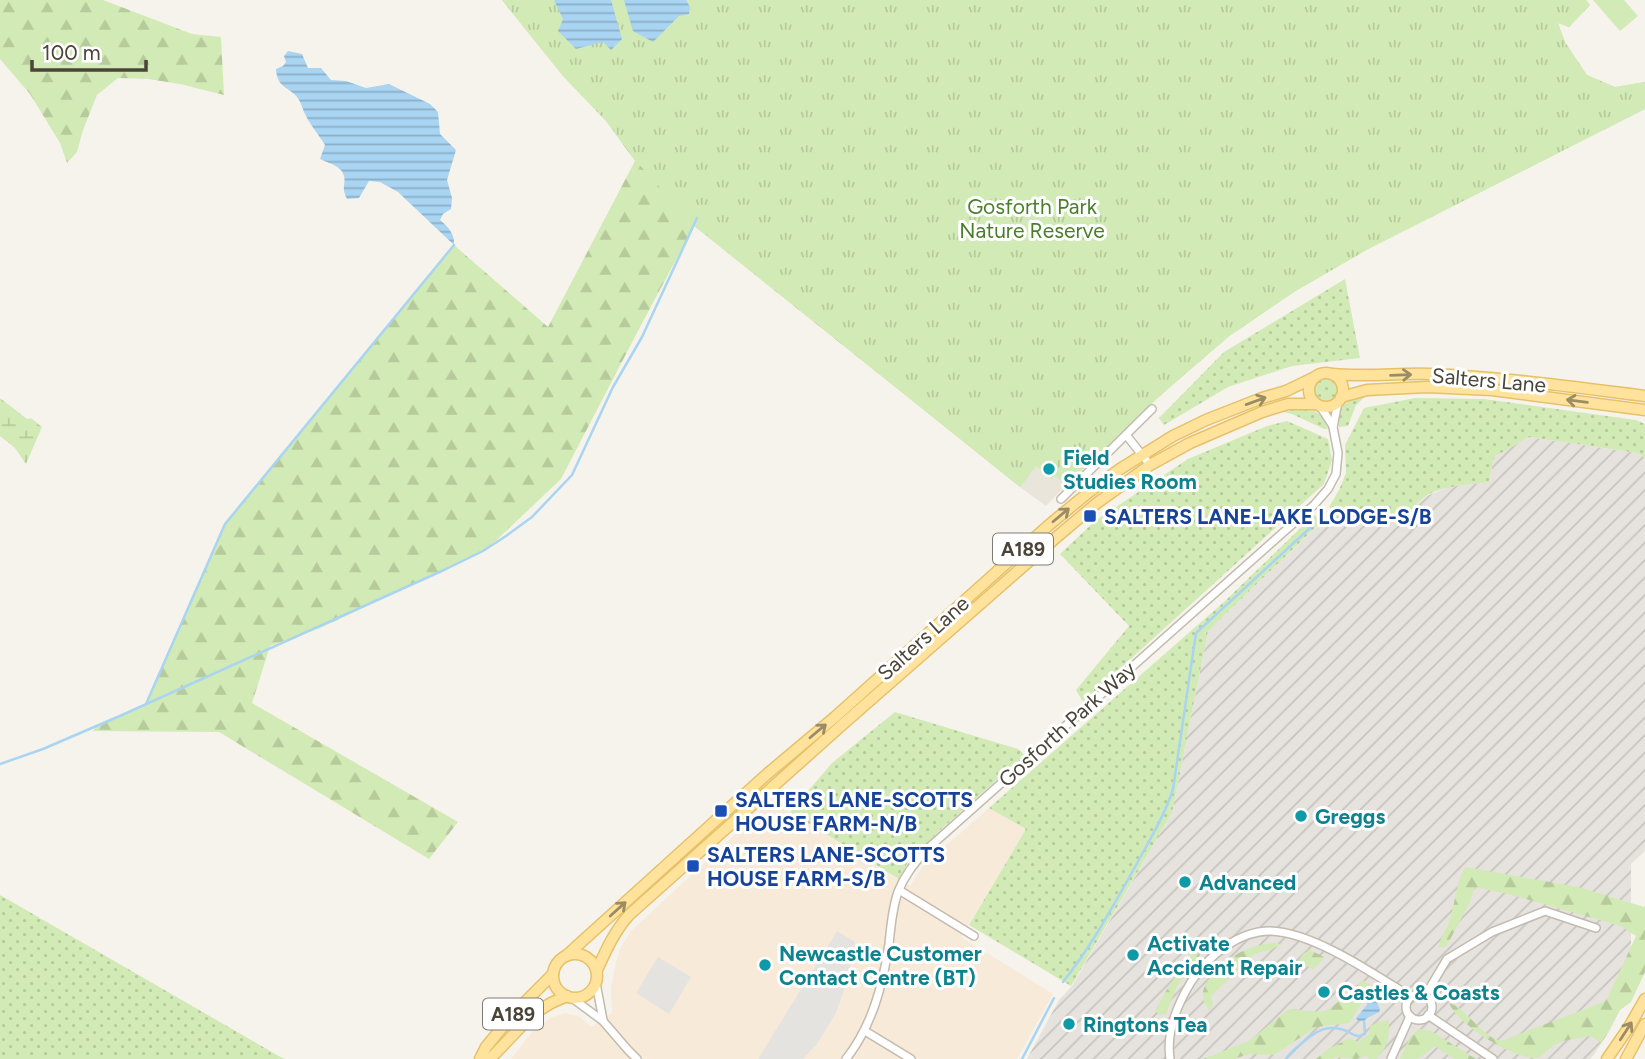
<svg xmlns="http://www.w3.org/2000/svg" width="1645" height="1059" viewBox="0 0 1645 1059" font-family="Figtree,sans-serif">
	<style>
		.residential { fill: #eae5da }
		.commercial { fill: #f7ead8 }
		.industrial { fill: url(#industrial-furrows) }
		.grass { fill: url(#grass-dots) }
		.forest { fill: url(#forest-firs) }
		.wetland { fill: url(#wetland-marsh) }
		.park { fill: url(#park-tufts) }
		.garden { fill: #d2eab5 }
		.parking { fill: #e5e3e0 }
		.water { fill: url(#water-rules) }
		.lines { fill: none; stroke-linecap: round; stroke-linejoin: round }
		.stream { stroke: #a9d4f2; stroke-width: 2.5 }
		.street-casing { stroke: #c2bbae; stroke-width: 10 }
		.primary-casing { stroke: #e6c16a; stroke-width: 13 }
		.street { stroke: #fff; stroke-width: 7 }
		.primary { stroke: #ffe39c; stroke-width: 10 }
		.oneway { stroke: #9c8c66 }
		.culture-dot { fill: #0f9aa8; stroke: #fff; stroke-width: 2.5 }
		.transit-dot { fill: #1a4fb4; stroke: #fff; stroke-width: 2.5 }
		.labels { text-anchor: middle; dominant-baseline: central; stroke-width: 6; stroke-linejoin: round; paint-order: stroke }
		.shield { fill: #fff; stroke: #817c74; stroke-width: 2 }
		.shield-label { font-size: 19px; font-weight: bold; fill: #4b4439 }
		.park-label { font-size: 21px; fill: #4a7f2a; stroke: #fff }
		.street-label { font-size: 21px; fill: #4b4439; stroke: #fff }
		.culture-label { font-size: 21px; font-weight: bold; fill: #0d838f; stroke: #fff; text-anchor: start }
		.transit-label { font-size: 21px; font-weight: bold; fill: #164399; stroke: #fff; text-anchor: start }
	</style>
	<defs>
		<pattern id="industrial-furrows" width="10" height="10" patternUnits="userSpaceOnUse" patternTransform="scale(1.75)"><rect width="10" height="10" fill="#e6e2dd"/><path d="M-1 1l2-2M0 10L10 0M9 11l2-2" fill="none" stroke="#c7c3be"/></pattern>
		<pattern id="grass-dots" width="8" height="8" patternUnits="userSpaceOnUse" patternTransform="scale(1.75)"><rect width="8" height="8" fill="#d2eab5"/><path d="M2 2h.1M6 6h.1" fill="none" stroke="#b6ca9c" stroke-width="1.8" stroke-linecap="round"/></pattern>
		<pattern id="forest-firs" width="22" height="20" patternUnits="userSpaceOnUse" patternTransform="scale(1.75)"><rect width="22" height="20" fill="#d2eab5"/><path d="M5 1l3.5 6h-7zM16 11l3.5 6h-7z" fill="#b6ca9c"/></pattern>
		<pattern id="wetland-marsh" width="20" height="14" patternUnits="userSpaceOnUse" patternTransform="scale(1.75)"><rect width="20" height="14" fill="#d2eab5"/><path d="M1 5h8M5 5V1M11 12h8M15 12V8" fill="none" stroke="#b6ca9c"/></pattern>
		<pattern id="park-tufts" width="24" height="20" patternUnits="userSpaceOnUse" patternTransform="scale(1.75)"><rect width="24" height="20" fill="#d2eab5"/><path d="M3 7l-1-3M5 7V3M7 7l1-3M15 17l-1-3M17 17v-4M19 17l1-3" fill="none" stroke="#b6ca9c"/></pattern>
		<pattern id="water-rules" width="6" height="5" patternUnits="userSpaceOnUse" patternTransform="scale(1.75)"><rect width="6" height="5" fill="#a9d4f2"/><path d="M0 2.5h6" fill="none" stroke="#8caec5"/></pattern>
	</defs>
	<rect width="100%" height="100%" fill="#f6f3ec"/>
	<!-- residential -->
	<polygon class="residential" points="1036,466 1052,478 1055,476 1066,485 1046,506 1020,487"/>
	<!-- commercial -->
	<polygon class="commercial" points="771,801 910,886 923,866 989,808 1026,829 961,937 1053,994 1017,1059 511,1059 533,1031 550,1018 565,1013 578,1016 592,1027 612,1013 611,988 616,962 621,947 631,931"/>
	<!-- industrial -->
	<polygon class="industrial" points="1529,437 1638,453 1645,458 1645,849 1644,852 1631,864 1631,1002 1620,1010 1610,1030 1593,1056 1590,1059 1027,1059 1059,1000 1072,986 1172,813 1208,631 1332,512 1346,523 1375,526 1398,518 1429,495 1448,487 1489,482 1494,457"/>
	<!-- grass -->
	<g class="grass">
		<polygon points="1345,279 1360,358 1292,366 1228,387 1164,425 1159,418 1224,352"/>
		<circle cx="1326" cy="390" r="12"/>
		<path d="M1367,395L1356,405L1348,426L1339,427C1336,404 1347,400 1367,395Z"/>
		<path d="M1415,398L1484,399L1636,420L1645,424V458L1638,453L1529,437L1494,457L1489,482C1469,485 1447,485 1429,494C1418,501 1410,512 1399,518C1378,530 1343,529 1329,507L1339,490L1346,473L1345,445L1364,408Z"/>
		<path d="M1302,408C1316,409 1324,415 1328,429H1324L1292,414L1283,412Z"/>
		<polygon points="1287,421 1328,439 1332,460 1324,484 1083,702 1076,690 1129,626 1060,554 1095,521 1188,459 1267,426"/>
		<polygon points="1314,515 1323,520 1208,631 1172,813 1071,986 969,925 1026,829 989,808 1225,601"/>
		<polygon points="895,712 1018,749 1025,755 938,832 908,862 899,879 790,812 832,763"/>
		<polygon points="0,895 284,1059 0,1059"/>
	</g>
	<!-- forest -->
	<g class="forest">
		<polygon points="0,0 103,0 192,34 221,37 224,95 180,84 148,79 118,78 97,95 83,130 77,152 67,163 60,143 30,94 0,59"/>
		<polygon points="502,0 1586,0 1590,5 1569,27 1558,23 1565,42 1586,75 1615,87 1645,82 1645,109 1368,249 1294,292 1228,337 1162,394 1075,477 1046,453 1020,487 694,226 639,329 561,479 486,550 320,628 270,646 252,703 458,822 429,859 219,732 93,731 96,726 146,704 225,524 454,245 548,327 635,161 606,121 563,76"/>
		<path d="M1465,867L1578,887L1644,907L1645,905V972L1631,1002L1620,1010L1601,1043L1591,1036C1579,1038 1565,1039 1554,1045C1548,1049 1543,1056 1537,1058C1513,1059 1458,1025 1449,1003C1467,1008 1480,1036 1501,1041L1606,1001L1636,936L1621,926L1508,894L1475,887L1469,904L1447,945L1445,947H1439C1441,934 1446,932 1449,922C1455,904 1456,884 1465,867Z"/>
		<path d="M1273,943L1282,944L1272,949L1254,954L1211,996L1213,1004L1210,1011C1207,1006 1203,1002 1203,996C1201,980 1227,959 1241,952C1251,947 1262,944 1273,943Z"/>
		<polygon points="1310,950 1324,957 1320,963 1313,969 1298,961 1304,953"/>
		<path d="M1193,952L1200,955L1176,988L1166,1014L1161,1015L1155,1011C1166,990 1178,971 1193,952Z"/>
		<polygon points="1363,980 1372,987 1349,1023 1316,1027 1274,1055 1249,1054 1234,1059 1203,1059 1249,1041 1289,1009 1321,1012 1331,1008"/>
		<path d="M1388,1020C1391,1034 1387,1050 1376,1059H1370L1366,1056L1356,1059L1335,1057L1333,1059H1316L1327,1050L1349,1038L1359,1042L1369,1034L1370,1026L1379,1022Z"/>
		<polygon points="1420,1029 1431,1031 1476,1059 1454,1059 1435,1046 1418,1059 1400,1059 1410,1037"/>
	</g>
	<!-- wetland -->
	<polygon class="wetland" points="0,398 27,419 31,418 42,427 26,464 15,448 0,436"/>
	<!-- park -->
	<polygon class="park" points="502,0 1586,0 1590,5 1569,27 1558,23 1565,42 1587,75 1615,87 1645,82 1645,109 1368,249 1294,292 1228,337 1162,394 1066,485 1055,476 1052,479 1036,466 1020,487 694,225 636,161 606,121 563,76"/>
	<!-- garden -->
	<polygon class="garden" points="1593,0 1624,0 1638,16 1620,31"/>
	<!-- parking -->
	<g class="parking">
		<polygon points="837,931 855,942 848,979 836,1013 817,1044 803,1059 758,1059"/>
		<polygon points="658,957 691,977 669,1014 636,993"/>
	</g>
	<!-- water -->
	<g class="water">
		<polygon points="554,0 611,0 622,39 611,50 603,42 576,49 558,31 563,19"/>
		<polygon points="624,0 686,0 690,7 689,14 679,16 653,42 633,31"/>
		<path d="M288,51L302,54L308,68H321L331,80L346,81L366,88L389,84L430,104L438,112L440,134L456,150L447,180L452,198L451,209L443,214L440,220C447,226 455,233 454,245L398,192L380,182L369,181L359,198L347,199C341,186 346,185 344,176C342,166 328,163 320,159L325,145C319,135 311,126 306,116C303,111 302,105 299,100C292,87 277,90 276,69L283,66L286,62L284,56Z"/>
		<polygon points="1373,995 1380,1009 1379,1012 1367,1018 1364,1021 1358,1021 1356,1018 1367,1005 1368,996"/>
	</g>
	<g class="lines">
		<!-- stream -->
		<g class="stream">
			<polyline points="146,704 225,524 454,245"/>
			<polyline points="0,764 43,749 122,715 444,570 483,551 506,536 532,517 572,475 613,387 642,337 697,218"/>
			<path d="M1063,982C1091,947 1113,906 1135,867C1149,841 1164,817 1173,789L1196,633L1311,527"/>
			<polyline points="1022,1059 1054,998"/>
			<path d="M1286,1059C1290,1052 1296,1048 1302,1043C1315,1032 1326,1024 1344,1030C1353,1033 1355,1039 1365,1034L1364,1021"/>
		</g>
		<defs>
			<g id="street">
				<polyline points="1320,406 1333,426"/>
				<polyline points="1127,436 1150,465"/>
				<polyline points="1061,499 1152,409"/>
				<polyline points="899,890 974,936"/>
				<polyline points="596,983 603,1020"/>
				<circle cx="1419" cy="1007" r="13"/>
				<polyline points="1425,996 1447,959 1492,932 1545,911 1596,928"/>
				<polyline points="572,998 603,1021 628,1050 637,1059"/>
				<polyline points="1428,1015 1493,1059"/>
				<polyline points="865,1031 911,1059"/>
				<path d="M846,1059C872,1026 883,985 889,944C891,926 892,909 898,892C904,876 914,864 925,851L1314,505L1328,489L1336,474L1338,453L1333,427L1338,402"/>
				<path d="M1170,1059C1166,1032 1177,1005 1191,982C1207,957 1238,931 1270,931C1313,932 1374,974 1411,997"/>
				<polyline points="1391,1059 1410,1016"/>
			</g>
			<g id="primary">
				<circle cx="1326" cy="390" r="17"/>
				<path d="M1333,374C1366,377 1398,373 1430,374C1502,377 1573,387 1645,396"/>
				<polyline points="1341,397 1367,390 1427,387 1492,390 1645,410"/>
				<circle cx="575" cy="976" r="22"/>
				<polyline points="567,955 766,775 835,717 1049,525 1089,492 1120,469 1173,436 1206,420 1262,398 1286,391 1315,377"/>
				<path d="M597,970C606,950 614,932 629,915L842,725L1059,535L1097,503L1150,465L1190,443L1262,412L1288,404H1316"/>
				<polyline points="480,1059 486,1047 514,1013 553,974"/>
				<polyline points="490,1059 532,1015 551,1003 567,996"/>
				<polyline points="1607,1059 1629,1027 1645,999"/>
				<polyline points="1626,1059 1645,1024"/>
			</g>
		</defs>
		<!-- street casing -->
		<use href="#street" class="street-casing"/>
		<!-- primary casing -->
		<use href="#primary" class="primary-casing"/>
		<!-- street -->
		<use href="#street" class="street"/>
		<!-- primary -->
		<use href="#primary" class="primary"/>
	</g>
	<!-- one-way arrows -->
	<defs><path id="oneway-shaft" d="M-6 0H5M1.5-3L5.5 0L1.5 3" fill="none" stroke-width="1.6" stroke-linecap="round" stroke-linejoin="round" transform="scale(1.75)"/></defs>
	<g class="oneway">
		<use href="#oneway-shaft" transform="translate(1401 375) rotate(-2)"/>
		<use href="#oneway-shaft" transform="translate(1256 401) rotate(-20)"/>
		<use href="#oneway-shaft" transform="translate(1577 401) rotate(-173)"/>
		<use href="#oneway-shaft" transform="translate(1061 515) rotate(-40)"/>
		<use href="#oneway-shaft" transform="translate(818 731) rotate(-40)"/>
		<use href="#oneway-shaft" transform="translate(618 909) rotate(-42)"/>
		<use href="#oneway-shaft" transform="translate(1626 1031) rotate(-57)"/>
	</g>
	<!-- markers -->
	<g class="culture-dot">
		<circle cx="1049" cy="469" r="7"/>
		<circle cx="1301" cy="816" r="7"/>
		<circle cx="1185" cy="882" r="7"/>
		<circle cx="1133" cy="955" r="7"/>
		<circle cx="765" cy="965" r="7"/>
		<circle cx="1324" cy="992" r="7"/>
		<circle cx="1069" cy="1024" r="7"/>
	</g>
	<g class="transit-dot">
		<rect x="1083" y="509" width="14" height="14" rx="3.5"/>
		<rect x="714" y="804" width="14" height="14" rx="3.5"/>
		<rect x="686" y="859" width="14" height="14" rx="3.5"/>
	</g>
	<g class="labels">
		<!-- shield labels -->
		<g class="shield">
			<rect x="993" y="533.5" width="60" height="31" rx="5"/>
			<rect x="483" y="998.5" width="60" height="31" rx="5"/>
		</g>
		<g class="shield-label">
			<text x="1023" y="549">A189</text>
			<text x="513" y="1014">A189</text>
		</g>
		<!-- park labels -->
		<g class="park-label">
			<text x="1032" y="206">Gosforth Park<tspan x="1032" dy="24">Nature Reserve</tspan></text>
		</g>
		<!-- street labels -->
		<g class="street-label">
			<text transform="translate(1489 380) rotate(5)">Salters Lane</text>
			<text transform="translate(923 638) rotate(-42)">Salters Lane</text>
			<text transform="translate(1067 724) rotate(-42)">Gosforth Park Way</text>
		</g>
		<!-- culture labels -->
		<g class="culture-label">
			<text x="1063" y="457">Field<tspan x="1063" dy="24">Studies Room</tspan></text>
			<text x="1315" y="816">Greggs</text>
			<text x="1199" y="882">Advanced</text>
			<text x="1147" y="943">Activate<tspan x="1147" dy="24">Accident Repair</tspan></text>
			<text x="779" y="953">Newcastle Customer<tspan x="779" dy="24">Contact Centre (BT)</tspan></text>
			<text x="1338" y="992">Castles &amp; Coasts</text>
			<text x="1083" y="1024">Ringtons Tea</text>
		</g>
		<!-- transit labels -->
		<g class="transit-label">
			<text x="1104" y="516">SALTERS LANE-LAKE LODGE-S/B</text>
			<text x="735" y="799">SALTERS LANE-SCOTTS<tspan x="735" dy="24">HOUSE FARM-N/B</tspan></text>
			<text x="707" y="854">SALTERS LANE-SCOTTS<tspan x="707" dy="24">HOUSE FARM-S/B</tspan></text>
		</g>
	</g>
	<!-- scale -->
	<path d="M32 60v10h114v-10" fill="none" stroke="#4b4439" stroke-width="3.5"/>
	<text x="42" y="60" font-size="21" fill="#4b4439" stroke="#ffffff" stroke-width="5" paint-order="stroke">100 m</text>
</svg>
